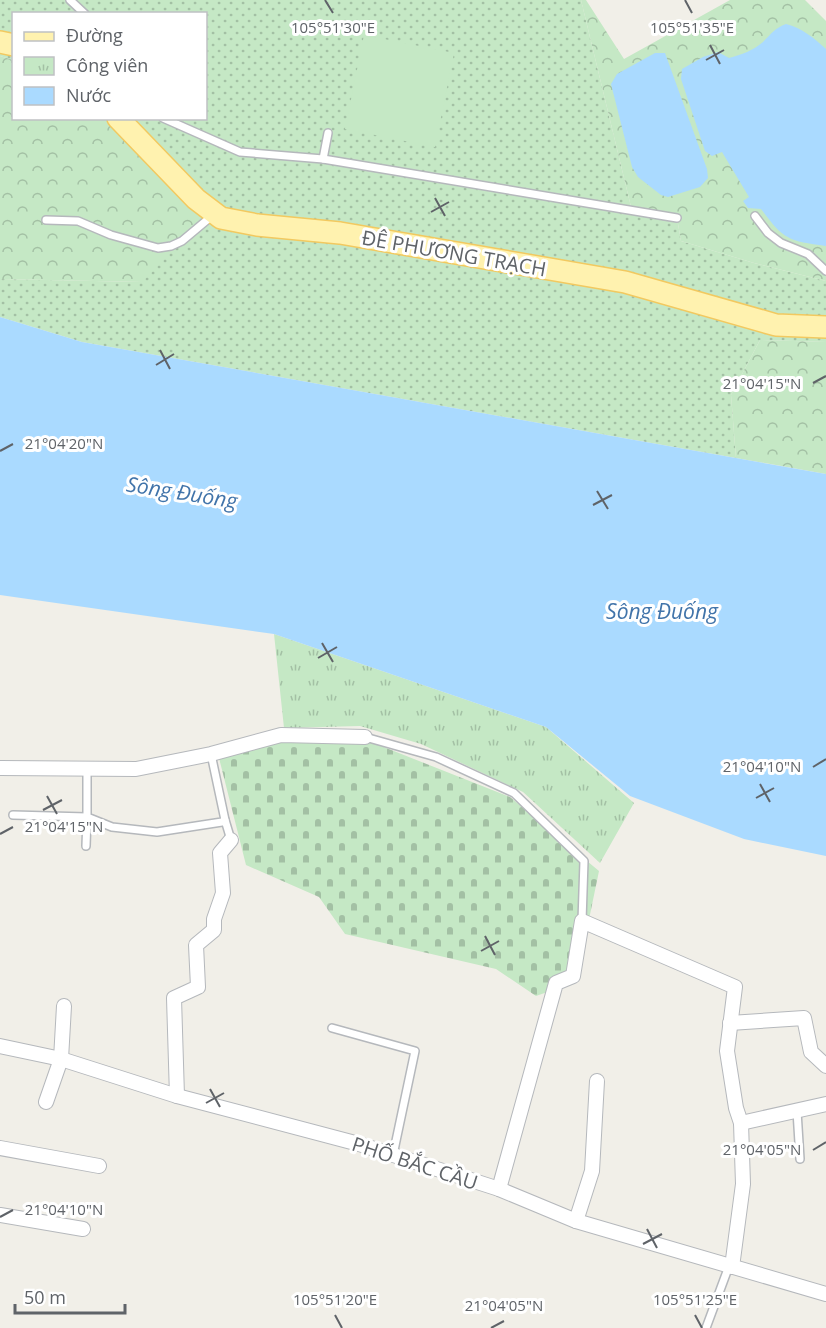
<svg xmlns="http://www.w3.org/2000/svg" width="826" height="1328" viewBox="0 0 826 1328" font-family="'Open Sans',sans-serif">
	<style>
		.grass { fill: url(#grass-dots) }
		.forest { fill: url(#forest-crowns) }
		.cemetery { fill: url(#cemetery-stones) }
		.park { fill: url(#park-tufts) }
		.pitch { fill: #c5e8c5 }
		.water { fill: #aadaff }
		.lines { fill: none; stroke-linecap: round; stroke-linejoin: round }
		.lane-casing { stroke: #b5b8bc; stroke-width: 10 }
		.street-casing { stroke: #b5b8bc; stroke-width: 16 }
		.primary-casing { stroke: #f2c960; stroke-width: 24 }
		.lane { stroke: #fff; stroke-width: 7 }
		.street { stroke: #fff; stroke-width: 14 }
		.primary { stroke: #fff2af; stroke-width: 21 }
		.ticks { fill: none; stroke: #5f6368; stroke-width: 2 }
		.labels { text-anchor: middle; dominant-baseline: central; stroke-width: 6; stroke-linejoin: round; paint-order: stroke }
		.street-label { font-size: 20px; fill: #5f6368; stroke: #fff }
		.water-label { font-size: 21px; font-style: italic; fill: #4174aa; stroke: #fff }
		.ticks-label { font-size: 15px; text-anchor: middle; fill: #5f6368; stroke: #fff; stroke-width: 6; stroke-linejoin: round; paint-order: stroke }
	</style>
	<defs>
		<pattern id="grass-dots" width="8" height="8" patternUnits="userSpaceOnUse" patternTransform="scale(1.5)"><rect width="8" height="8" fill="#c5e8c5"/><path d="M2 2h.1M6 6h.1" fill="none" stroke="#a3c0a4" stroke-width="1.8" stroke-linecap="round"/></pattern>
		<pattern id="forest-crowns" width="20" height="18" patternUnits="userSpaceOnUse" patternTransform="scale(1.5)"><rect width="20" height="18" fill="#c5e8c5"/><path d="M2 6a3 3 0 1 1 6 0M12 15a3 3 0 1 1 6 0" fill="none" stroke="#a3c0a4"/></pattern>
		<pattern id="cemetery-stones" width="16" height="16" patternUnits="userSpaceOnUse" patternTransform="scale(1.5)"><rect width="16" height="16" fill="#c5e8c5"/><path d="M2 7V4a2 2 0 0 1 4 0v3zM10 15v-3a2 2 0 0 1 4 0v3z" fill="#a3c0a4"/></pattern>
		<pattern id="park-tufts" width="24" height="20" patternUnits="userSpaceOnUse" patternTransform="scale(1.5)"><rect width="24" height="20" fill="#c5e8c5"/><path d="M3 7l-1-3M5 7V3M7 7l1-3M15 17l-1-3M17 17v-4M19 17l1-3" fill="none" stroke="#a3c0a4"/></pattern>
	</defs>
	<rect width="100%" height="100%" fill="#f1efe8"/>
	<!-- grass -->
	<polygon class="grass" points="0,0 581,0 632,211 677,218 681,241 754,263 826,281 826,342 760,340 731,395 736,458 82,342 0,317 0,279 142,282 118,119 206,118 206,14 14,14 13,60 0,56"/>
	<!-- forest -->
	<g class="forest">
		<polygon points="581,0 586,0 624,59 730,0 805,0 826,21 826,281 754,263 681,241 677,218 632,211"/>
		<polygon points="0,56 13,60 14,118 118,119 215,213 182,241 142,282 0,279"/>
		<polygon points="760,340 826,342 826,474 736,458 731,395"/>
	</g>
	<!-- cemetery -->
	<polygon class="cemetery" points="280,739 366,740 510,797 599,871 576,982 536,996 496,969 345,934 319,897 246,865 219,758"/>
	<!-- park -->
	<polygon class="park" points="274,634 546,727 634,803 600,863 523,792 421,744 360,726 284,728"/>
	<!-- pitch -->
	<polygon class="pitch" points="364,35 454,53 435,147 345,129"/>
	<!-- water -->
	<g class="water">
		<path d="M786,24C802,28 814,38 826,49V246C788,241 784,240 761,209L748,208L743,201L749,197L722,152L712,156L705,151L681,79L682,69L703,57L718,52L729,58C741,55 754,50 763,42C771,34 775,28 786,24Z"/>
		<polygon points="655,53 665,53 707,169 708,178 700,187 668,197 661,195 638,177 632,167 611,84 617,74"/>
		<polygon points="0,317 82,342 826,474 826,856 744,839 630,796 546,727 274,634 0,595"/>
	</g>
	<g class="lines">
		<defs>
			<g id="lane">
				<polyline points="70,0 85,14"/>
				<polyline points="163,118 240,152 323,159 677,218"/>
				<polyline points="323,159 328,133"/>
				<polyline points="755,216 768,233 781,243 808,254 826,271"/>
				<polyline points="46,220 78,221 111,235 158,248 171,246 182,241 213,215"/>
				<polyline points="365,737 436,757 514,793 584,861 582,921"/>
				<polyline points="87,769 87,817 112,827 157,832 222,822 225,820 211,754"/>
				<polyline points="13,815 87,817 86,846"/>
				<polyline points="225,820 231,840"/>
				<polyline points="332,1028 415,1051 393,1155"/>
				<polyline points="797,1111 800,1159"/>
				<polyline points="706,1328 729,1266"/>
			</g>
			<g id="street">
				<polyline points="0,768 136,769 211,754 281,735 365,737"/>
				<polyline points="730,1023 804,1018 811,1052 826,1066"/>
				<polyline points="0,1046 61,1059 177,1096 359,1144 499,1189 576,1221 826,1294"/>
				<polyline points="177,1096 174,998 198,987 196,945 214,930 214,919 223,893 220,853 231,840"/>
				<polyline points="46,1102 61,1059 64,1006"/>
				<polyline points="741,1123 826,1104"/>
				<polyline points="0,1148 99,1166"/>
				<polyline points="499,1189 556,983 573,976 582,921 735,987 727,1051 736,1108 741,1123 743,1184 732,1267"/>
				<polyline points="0,1215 83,1229"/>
				<polyline points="576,1221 592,1171 597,1081"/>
			</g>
			<g id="primary">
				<polyline points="0,42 14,45"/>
				<polyline points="118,118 196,199 221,218 257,225 340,233 625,282 776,325 826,327"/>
			</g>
		</defs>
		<!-- lane casing -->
		<use href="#lane" class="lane-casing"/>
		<!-- street casing -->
		<use href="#street" class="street-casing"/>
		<!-- primary casing -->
		<use href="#primary" class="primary-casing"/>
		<!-- lane -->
		<use href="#lane" class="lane"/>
		<!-- street -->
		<use href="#street" class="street"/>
		<!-- primary -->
		<use href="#primary" class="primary"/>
	</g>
	<!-- ticks -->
	<path class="ticks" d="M325,0L333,13M685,0L692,13M710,45L720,64M706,60L724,50M435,198L445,216M431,212L449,202M160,350L170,369M156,365L174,354M813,383L826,376M0,451L13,444M597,491L608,509M593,505L612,495M322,643L333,662M318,658L337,647M813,767L826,759M760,784L770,802M47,796L57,814M756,798L774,788M43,810L62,800M0,834L13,827M485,936L495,955M481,951L499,941M210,1089L220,1107M206,1103L224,1093M813,1150L826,1142M0,1217L13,1210M647,1229L657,1248M643,1244L662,1234M335,1315L342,1328M695,1315L702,1328M491,1328L504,1321"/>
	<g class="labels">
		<!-- street labels -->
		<g class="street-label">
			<text transform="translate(454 253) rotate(10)">ĐÊ PHƯƠNG TRẠCH</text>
			<text transform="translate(415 1163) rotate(18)">PHỐ BẮC CẦU</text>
		</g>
		<!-- water labels -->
		<g class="water-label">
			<text transform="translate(182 492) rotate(9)">Sông Đuống</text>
			<text x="662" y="611">Sông Đuống</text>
		</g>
	</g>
	<g class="ticks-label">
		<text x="333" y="33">105°51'30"E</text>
		<text x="692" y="33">105°51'35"E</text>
		<text x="762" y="389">21°04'15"N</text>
		<text x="64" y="449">21°04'20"N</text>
		<text x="762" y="772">21°04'10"N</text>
		<text x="64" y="832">21°04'15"N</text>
		<text x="762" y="1155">21°04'05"N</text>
		<text x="64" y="1215">21°04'10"N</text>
		<text x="335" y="1305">105°51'20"E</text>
		<text x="695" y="1305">105°51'25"E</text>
		<text x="504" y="1311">21°04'05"N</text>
	</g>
	<!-- legend -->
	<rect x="12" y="12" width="195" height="108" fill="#ffffff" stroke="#bfc1c3" stroke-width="1.5"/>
	<rect x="24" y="32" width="30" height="9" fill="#fff2af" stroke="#bfc1c3" stroke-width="1.5"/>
	<text x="66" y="42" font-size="18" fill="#5f6368">Đường</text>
	<rect x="24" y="57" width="30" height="18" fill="url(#park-tufts)" stroke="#bfc1c3" stroke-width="1.5"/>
	<text x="66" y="72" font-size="18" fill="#5f6368">Công viên</text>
	<rect x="24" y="87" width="30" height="18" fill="#aadaff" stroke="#bfc1c3" stroke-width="1.5"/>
	<text x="66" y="102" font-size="18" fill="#5f6368">Nước</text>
	<!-- scale -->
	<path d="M15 1304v9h110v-9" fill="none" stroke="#5f6368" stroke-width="3"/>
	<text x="24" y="1304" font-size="18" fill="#5f6368" stroke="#ffffff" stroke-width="4.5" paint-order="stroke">50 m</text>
</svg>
